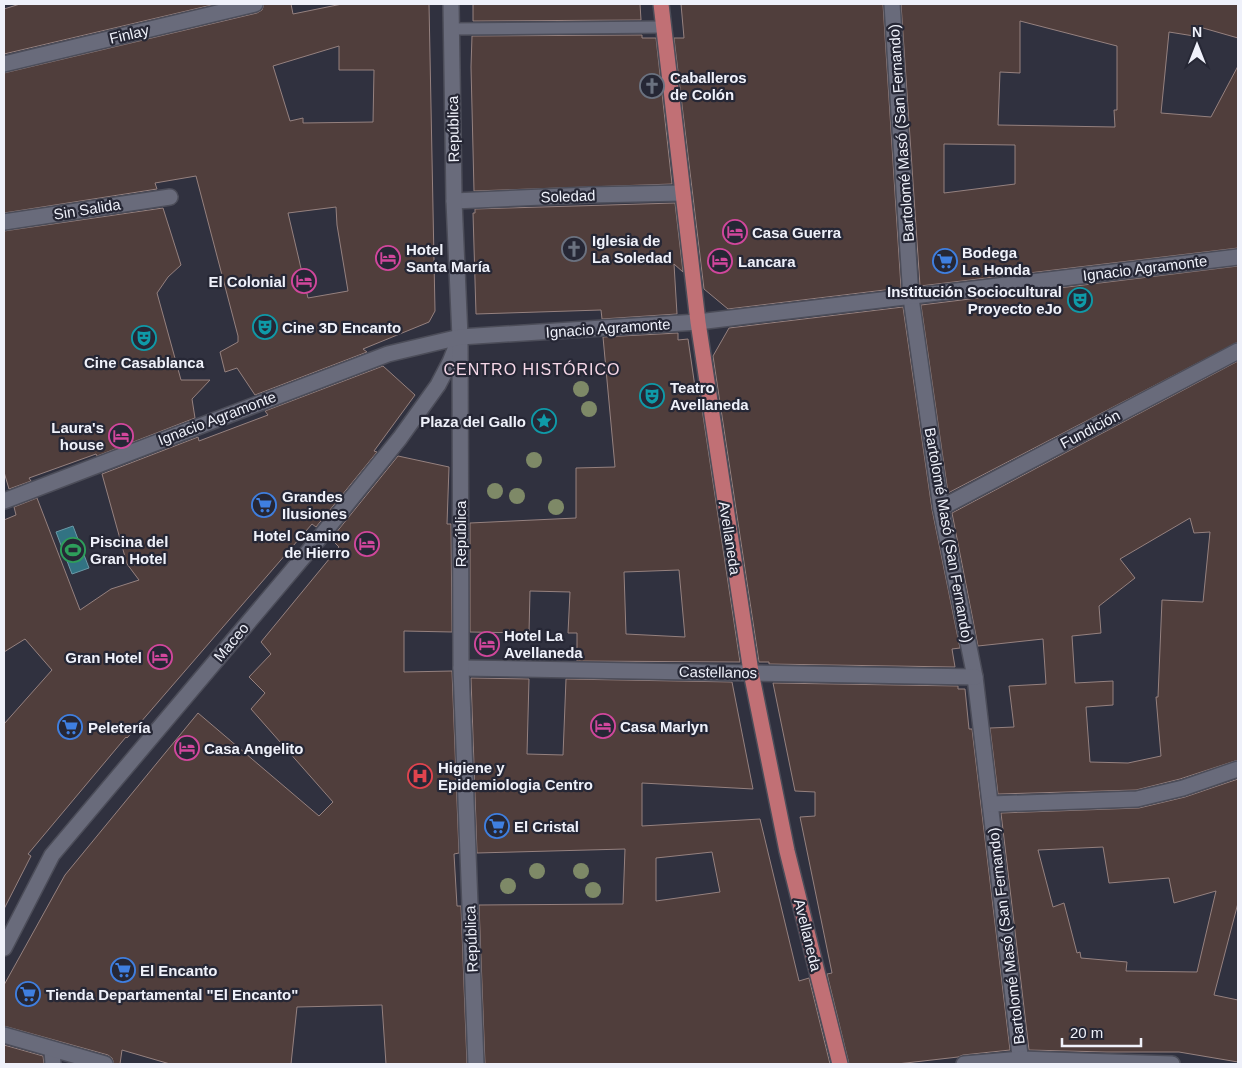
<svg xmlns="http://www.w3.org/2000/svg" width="1242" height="1068" viewBox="0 0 1242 1068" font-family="Arial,sans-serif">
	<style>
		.water { fill: #327383; stroke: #6b99a7 }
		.building { fill: #503e3c; stroke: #95817f; fill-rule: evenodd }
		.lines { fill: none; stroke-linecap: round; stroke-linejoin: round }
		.service-casing { stroke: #4c4d59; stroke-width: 14 }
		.pedestrian-casing { stroke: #4c4d59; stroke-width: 18 }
		.minor-casing { stroke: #4c4d59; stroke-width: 18 }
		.tertiary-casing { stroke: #4c4d59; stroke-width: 18 }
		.secondary-casing { stroke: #4c4d59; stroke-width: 18 }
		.primary-casing { stroke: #4c4d59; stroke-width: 18 }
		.service { stroke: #696b7b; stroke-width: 11 }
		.pedestrian { stroke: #696b7b; stroke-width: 15 }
		.minor { stroke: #696b7b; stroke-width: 15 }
		.tertiary { stroke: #696b7b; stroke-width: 15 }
		.secondary { stroke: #696b7b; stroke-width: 15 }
		.primary { stroke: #c17075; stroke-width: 15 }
		.tree { fill: #7e8967 }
		.labels { text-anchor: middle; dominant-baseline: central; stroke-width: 4.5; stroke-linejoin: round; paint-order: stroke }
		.street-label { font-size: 15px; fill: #eff1fa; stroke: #262735 }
		.poi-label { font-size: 15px; font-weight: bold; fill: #eff1fa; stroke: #262735; text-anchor: start }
		.neighbourhood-label { font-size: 16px; letter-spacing: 1px; fill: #f6d8e8; stroke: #262735 }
	</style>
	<rect width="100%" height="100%" fill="#30313f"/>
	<!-- water -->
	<polygon class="water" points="73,526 89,568 72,574 56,532"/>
	<!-- building -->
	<g class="building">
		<polygon points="20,4 216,4 4,54 4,9"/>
		<path d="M264,4H291L293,14L342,4H429L435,311L429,322L363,349L367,352L255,395L237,368L225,372L220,352L238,342V336L196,176L155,183L157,189L4,213V73L257,13L262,10ZM339,46V70H374L373,122L303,123V118L290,121L273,66ZM336,207L337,225L348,291L308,298L288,213Z"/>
		<polygon points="473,4 640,4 641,20 473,21"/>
		<polygon points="681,4 883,4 901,288 728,309 704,289 674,38 684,38"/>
		<path d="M901,4H1238V38L1196,26L1194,36L1169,32L1161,113L1211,117L1238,66V248L920,286ZM1020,21L1117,46V110H1114L1115,127L998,125L1000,72L1020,73ZM944,144L1015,145V184L944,193Z"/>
		<polygon points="642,35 642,38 656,38 672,184 474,191 471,67 472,36"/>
		<polygon points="675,203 683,272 674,264 677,314 602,319 601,310 476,314 473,213 475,213 475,209"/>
		<polygon points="163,208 181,265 168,277 157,293 181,380 210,380 192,399 195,418 97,456 96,454 29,478 31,481 9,489 4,472 4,231"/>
		<polygon points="1238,266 1238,342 948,493 921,305"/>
		<polygon points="903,307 932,509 960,648 952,649 955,667 769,664 769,662 759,662 713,356 729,328"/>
		<path d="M678,333V340L688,339L695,387L698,382L740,662L577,661V633H568L570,592L530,591L529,633L470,632V523L576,518V468L615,467L603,337ZM679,570L685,637L626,634L624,572Z"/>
		<path d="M1238,361V760L1180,779L1136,790L998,794L990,728L1014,727L1009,686L1046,684L1043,639L978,646L952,513ZM1190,518L1194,533L1210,532L1203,602L1162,600L1158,697H1156L1161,756L1128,763L1090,762L1086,707L1113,705V681L1075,683L1072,636L1101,633L1099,606L1135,578L1120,559Z"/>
		<polygon points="383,366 415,395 374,451 377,452 316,527 312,524 127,738 126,737 28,854 31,856 4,909 4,724 52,670 25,639 4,652 4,520 16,515 14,507 37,498 80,610 111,589 139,580 127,564 102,474 198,437 199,441 244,424 268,415 265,411"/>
		<polygon points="398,456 449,467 447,524 451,524 452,632 404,631 404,672 452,671 459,853 454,854 457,906 461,906 467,1064 386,1064 382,1005 297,1007 291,1064 170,1064 122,1050 120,1064 114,1064 112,1058 108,1055 4,1026 4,985 65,875 198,713 319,816 333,802 251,709 265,693 249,677 271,654 261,642 339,547 331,539"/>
		<path d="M471,678L529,679L527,754L563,755L566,679L732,682L753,789L642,783V826L760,819L799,981L809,978L830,1064H485L479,905L623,904L625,849L477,853ZM712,852L720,892L656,901V858Z"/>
		<polygon points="773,683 958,686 958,689 965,689 969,729 972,729 1010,1050 963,1055 958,1057 897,1064 849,1064 827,974 832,973 800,817 815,816 815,792 795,791"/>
		<path d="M1238,779V903L1214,995L1238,1000V1062L1179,1052H1106L1029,1050L1001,813L1139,808L1185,797ZM1103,847L1109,883L1169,878L1174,903L1216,891L1197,972L1126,971L1127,962L1081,958L1080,952L1077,953L1064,903L1053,907L1038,850Z"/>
		<polygon points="4,1045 43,1056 44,1064 4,1064"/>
	</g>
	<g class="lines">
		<defs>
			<polyline id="service" points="451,29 664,27"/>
			<g id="pedestrian">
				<polyline points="454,201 589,195"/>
				<polyline points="4,948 52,855 317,541 400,438 438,385 450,362 460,337 454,201 451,4"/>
			</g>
			<g id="minor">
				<polyline points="892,4 911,298 941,508 975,677 1021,1064"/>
				<polyline points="4,64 255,4"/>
				<polyline points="589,195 683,193"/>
				<polyline points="4,222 170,197"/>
				<polyline points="941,508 1238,351"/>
				<polyline points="461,668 975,677"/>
				<polyline points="991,804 1137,799 1183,788 1238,769"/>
				<polyline points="52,1050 53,1064"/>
				<polyline points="964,1064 1020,1059 1172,1064"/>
			</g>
			<polyline id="tertiary" points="460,337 461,668 476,1064"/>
			<g id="secondary">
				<polyline points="4,501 388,354 460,337 698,322 1238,257"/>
				<polyline points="4,1035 105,1064"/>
			</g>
			<polyline id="primary" points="661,4 698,322 751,672 787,851 840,1064"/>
		</defs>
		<!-- service casing -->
		<use href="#service" class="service-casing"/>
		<!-- pedestrian casing -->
		<use href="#pedestrian" class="pedestrian-casing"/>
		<!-- minor casing -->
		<use href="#minor" class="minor-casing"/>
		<!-- tertiary casing -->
		<use href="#tertiary" class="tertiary-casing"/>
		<!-- secondary casing -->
		<use href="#secondary" class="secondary-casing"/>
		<!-- primary casing -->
		<use href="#primary" class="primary-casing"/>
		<!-- service -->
		<use href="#service" class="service"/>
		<!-- pedestrian -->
		<use href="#pedestrian" class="pedestrian"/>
		<!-- minor -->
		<use href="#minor" class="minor"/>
		<!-- tertiary -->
		<use href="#tertiary" class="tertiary"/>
		<!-- secondary -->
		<use href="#secondary" class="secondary"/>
		<!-- primary -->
		<use href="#primary" class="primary"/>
	</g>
	<!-- trees -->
	<g class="tree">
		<circle cx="581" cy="389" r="8"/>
		<circle cx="589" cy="409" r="8"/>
		<circle cx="534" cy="460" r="8"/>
		<circle cx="495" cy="491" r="8"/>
		<circle cx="517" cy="496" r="8"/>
		<circle cx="556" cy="507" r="8"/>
		<circle cx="537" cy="871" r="8"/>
		<circle cx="581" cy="871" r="8"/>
		<circle cx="508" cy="886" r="8"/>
		<circle cx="593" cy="890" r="8"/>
	</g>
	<!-- icons -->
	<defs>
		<symbol id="church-ring" viewBox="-11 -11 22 22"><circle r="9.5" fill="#262735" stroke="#6b7280" stroke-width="1.5"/><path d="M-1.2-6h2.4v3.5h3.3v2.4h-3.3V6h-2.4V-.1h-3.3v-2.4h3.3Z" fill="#6b7280"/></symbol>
		<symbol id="hotel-ring" viewBox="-11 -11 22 22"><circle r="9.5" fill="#262735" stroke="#d1479c" stroke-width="1.5"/><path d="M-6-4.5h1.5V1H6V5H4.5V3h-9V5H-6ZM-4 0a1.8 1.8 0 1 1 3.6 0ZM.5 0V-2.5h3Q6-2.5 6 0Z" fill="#d1479c"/></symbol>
		<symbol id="supermarket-ring" viewBox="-11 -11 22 22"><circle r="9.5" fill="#262735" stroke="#3f7fe0" stroke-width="1.5"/><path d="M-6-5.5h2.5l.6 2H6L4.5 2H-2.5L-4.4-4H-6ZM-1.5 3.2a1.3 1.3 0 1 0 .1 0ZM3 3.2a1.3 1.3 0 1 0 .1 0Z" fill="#3f7fe0"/></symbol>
		<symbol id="theatre-ring" viewBox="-11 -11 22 22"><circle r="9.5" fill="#262735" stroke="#0f9aa8" stroke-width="1.5"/><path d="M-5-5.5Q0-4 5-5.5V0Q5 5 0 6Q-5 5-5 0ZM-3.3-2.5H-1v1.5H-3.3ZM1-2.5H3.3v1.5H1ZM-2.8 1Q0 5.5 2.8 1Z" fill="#0f9aa8"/></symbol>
		<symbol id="sight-ring" viewBox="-11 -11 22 22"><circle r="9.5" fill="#262735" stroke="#0f9aa8" stroke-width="1.5"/><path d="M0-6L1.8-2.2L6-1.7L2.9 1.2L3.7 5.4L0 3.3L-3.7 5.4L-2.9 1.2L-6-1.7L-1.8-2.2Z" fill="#0f9aa8"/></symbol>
		<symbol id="stadium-ring" viewBox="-11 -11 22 22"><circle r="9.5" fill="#262735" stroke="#2e9e5b" stroke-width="1.5"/><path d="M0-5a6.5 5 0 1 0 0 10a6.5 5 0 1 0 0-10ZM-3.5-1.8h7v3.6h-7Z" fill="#2e9e5b"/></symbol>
		<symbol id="hospital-ring" viewBox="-11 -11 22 22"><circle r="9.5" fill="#262735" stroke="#e0444e" stroke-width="1.5"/><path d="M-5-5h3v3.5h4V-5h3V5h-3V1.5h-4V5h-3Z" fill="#e0444e"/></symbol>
	</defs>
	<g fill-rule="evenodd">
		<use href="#church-ring" x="638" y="72" width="28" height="28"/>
		<use href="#hotel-ring" x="721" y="218" width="28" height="28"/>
		<use href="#church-ring" x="560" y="235" width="28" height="28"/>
		<use href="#hotel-ring" x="374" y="244" width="28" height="28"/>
		<use href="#hotel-ring" x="706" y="247" width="28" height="28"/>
		<use href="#supermarket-ring" x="931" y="247" width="28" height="28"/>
		<use href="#hotel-ring" x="290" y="267" width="28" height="28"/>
		<use href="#theatre-ring" x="1066" y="286" width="28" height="28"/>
		<use href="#theatre-ring" x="251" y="313" width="28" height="28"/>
		<use href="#theatre-ring" x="130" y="324" width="28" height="28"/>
		<use href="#theatre-ring" x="638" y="382" width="28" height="28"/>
		<use href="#sight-ring" x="530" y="407" width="28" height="28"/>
		<use href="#hotel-ring" x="107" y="422" width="28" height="28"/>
		<use href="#supermarket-ring" x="250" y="491" width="28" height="28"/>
		<use href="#hotel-ring" x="353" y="530" width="28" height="28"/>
		<use href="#stadium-ring" x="59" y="536" width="28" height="28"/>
		<use href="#hotel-ring" x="473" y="630" width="28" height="28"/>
		<use href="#hotel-ring" x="146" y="643" width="28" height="28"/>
		<use href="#hotel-ring" x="589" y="712" width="28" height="28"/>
		<use href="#supermarket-ring" x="56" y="713" width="28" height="28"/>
		<use href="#hotel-ring" x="173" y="734" width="28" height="28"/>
		<use href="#hospital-ring" x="406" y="762" width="28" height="28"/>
		<use href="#supermarket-ring" x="483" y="812" width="28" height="28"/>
		<use href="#supermarket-ring" x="109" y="956" width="28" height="28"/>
		<use href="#supermarket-ring" x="14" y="980" width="28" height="28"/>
	</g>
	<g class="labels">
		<!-- street labels -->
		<g class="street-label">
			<text transform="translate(129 34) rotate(-13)">Finlay</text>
			<text transform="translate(453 129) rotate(-91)">República</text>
			<text transform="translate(901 133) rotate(-94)">Bartolomé Masó (San Fernando)</text>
			<text transform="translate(568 196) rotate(-2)">Soledad</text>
			<text transform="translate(87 209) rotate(-9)">Sin Salida</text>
			<text transform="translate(1145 268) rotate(-7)">Ignacio Agramonte</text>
			<text transform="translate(608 328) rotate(-4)">Ignacio Agramonte</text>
			<text transform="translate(217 418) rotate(-21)">Ignacio Agramonte</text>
			<text transform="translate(1090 429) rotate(-28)">Fundición</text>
			<text transform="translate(460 534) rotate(-90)">República</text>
			<text transform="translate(949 535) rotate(80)">Bartolomé Masó (San Fernando)</text>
			<text transform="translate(730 538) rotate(81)">Avellaneda</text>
			<text transform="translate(231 642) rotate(-50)">Maceo</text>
			<text transform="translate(718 672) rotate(1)">Castellanos</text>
			<text transform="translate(808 935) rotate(76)">Avellaneda</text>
			<text transform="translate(1006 936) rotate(-97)">Bartolomé Masó (San Fernando)</text>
			<text transform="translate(471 939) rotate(-92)">República</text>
		</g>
		<!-- poi labels -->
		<g class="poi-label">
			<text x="670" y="77">Caballeros<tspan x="670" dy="17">de Colón</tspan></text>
			<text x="752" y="232">Casa Guerra</text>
			<text x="592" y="240">Iglesia de<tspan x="592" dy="17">La Soledad</tspan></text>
			<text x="406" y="249">Hotel<tspan x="406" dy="17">Santa María</tspan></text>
			<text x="962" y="252">Bodega<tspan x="962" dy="17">La Honda</tspan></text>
			<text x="738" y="261">Lancara</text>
			<text x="286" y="281" text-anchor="end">El Colonial</text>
			<text x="1062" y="291" text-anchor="end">Institución Sociocultural<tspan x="1062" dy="17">Proyecto eJo</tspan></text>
			<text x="282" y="327">Cine 3D Encanto</text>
			<text x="144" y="362" text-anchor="middle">Cine Casablanca</text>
			<text x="670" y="387">Teatro<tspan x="670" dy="17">Avellaneda</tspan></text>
			<text x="526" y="421" text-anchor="end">Plaza del Gallo</text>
			<text x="104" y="427" text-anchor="end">Laura's<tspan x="104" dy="17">house</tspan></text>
			<text x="282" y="496">Grandes<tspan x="282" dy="17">Ilusiones</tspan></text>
			<text x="350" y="535" text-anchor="end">Hotel Camino<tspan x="350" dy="17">de Hierro</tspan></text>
			<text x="90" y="541">Piscina del<tspan x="90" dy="17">Gran Hotel</tspan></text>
			<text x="504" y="635">Hotel La<tspan x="504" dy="17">Avellaneda</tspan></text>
			<text x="142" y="657" text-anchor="end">Gran Hotel</text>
			<text x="620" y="726">Casa Marlyn</text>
			<text x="88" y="727">Peletería</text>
			<text x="204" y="748">Casa Angelito</text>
			<text x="438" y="767">Higiene y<tspan x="438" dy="17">Epidemiologia Centro</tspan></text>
			<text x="514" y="826">El Cristal</text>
			<text x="140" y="970">El Encanto</text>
			<text x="46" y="994">Tienda Departamental "El Encanto"</text>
		</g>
		<!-- neighbourhood labels -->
		<g class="neighbourhood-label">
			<text x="532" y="369">CENTRO HISTÓRICO</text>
		</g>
	</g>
	<!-- border -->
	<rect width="1242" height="1068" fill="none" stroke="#eff1fa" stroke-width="10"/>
	<!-- north arrow -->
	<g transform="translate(1197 45)" stroke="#262735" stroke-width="4" paint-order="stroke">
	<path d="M0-4L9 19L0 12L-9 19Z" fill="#eff1fa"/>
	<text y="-8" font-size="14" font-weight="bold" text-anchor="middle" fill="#eff1fa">N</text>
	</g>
	<!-- scale -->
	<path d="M1062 1038v8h79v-8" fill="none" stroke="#eff1fa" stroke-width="2.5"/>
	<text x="1070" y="1038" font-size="15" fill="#eff1fa" stroke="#262735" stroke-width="4" paint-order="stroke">20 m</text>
</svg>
